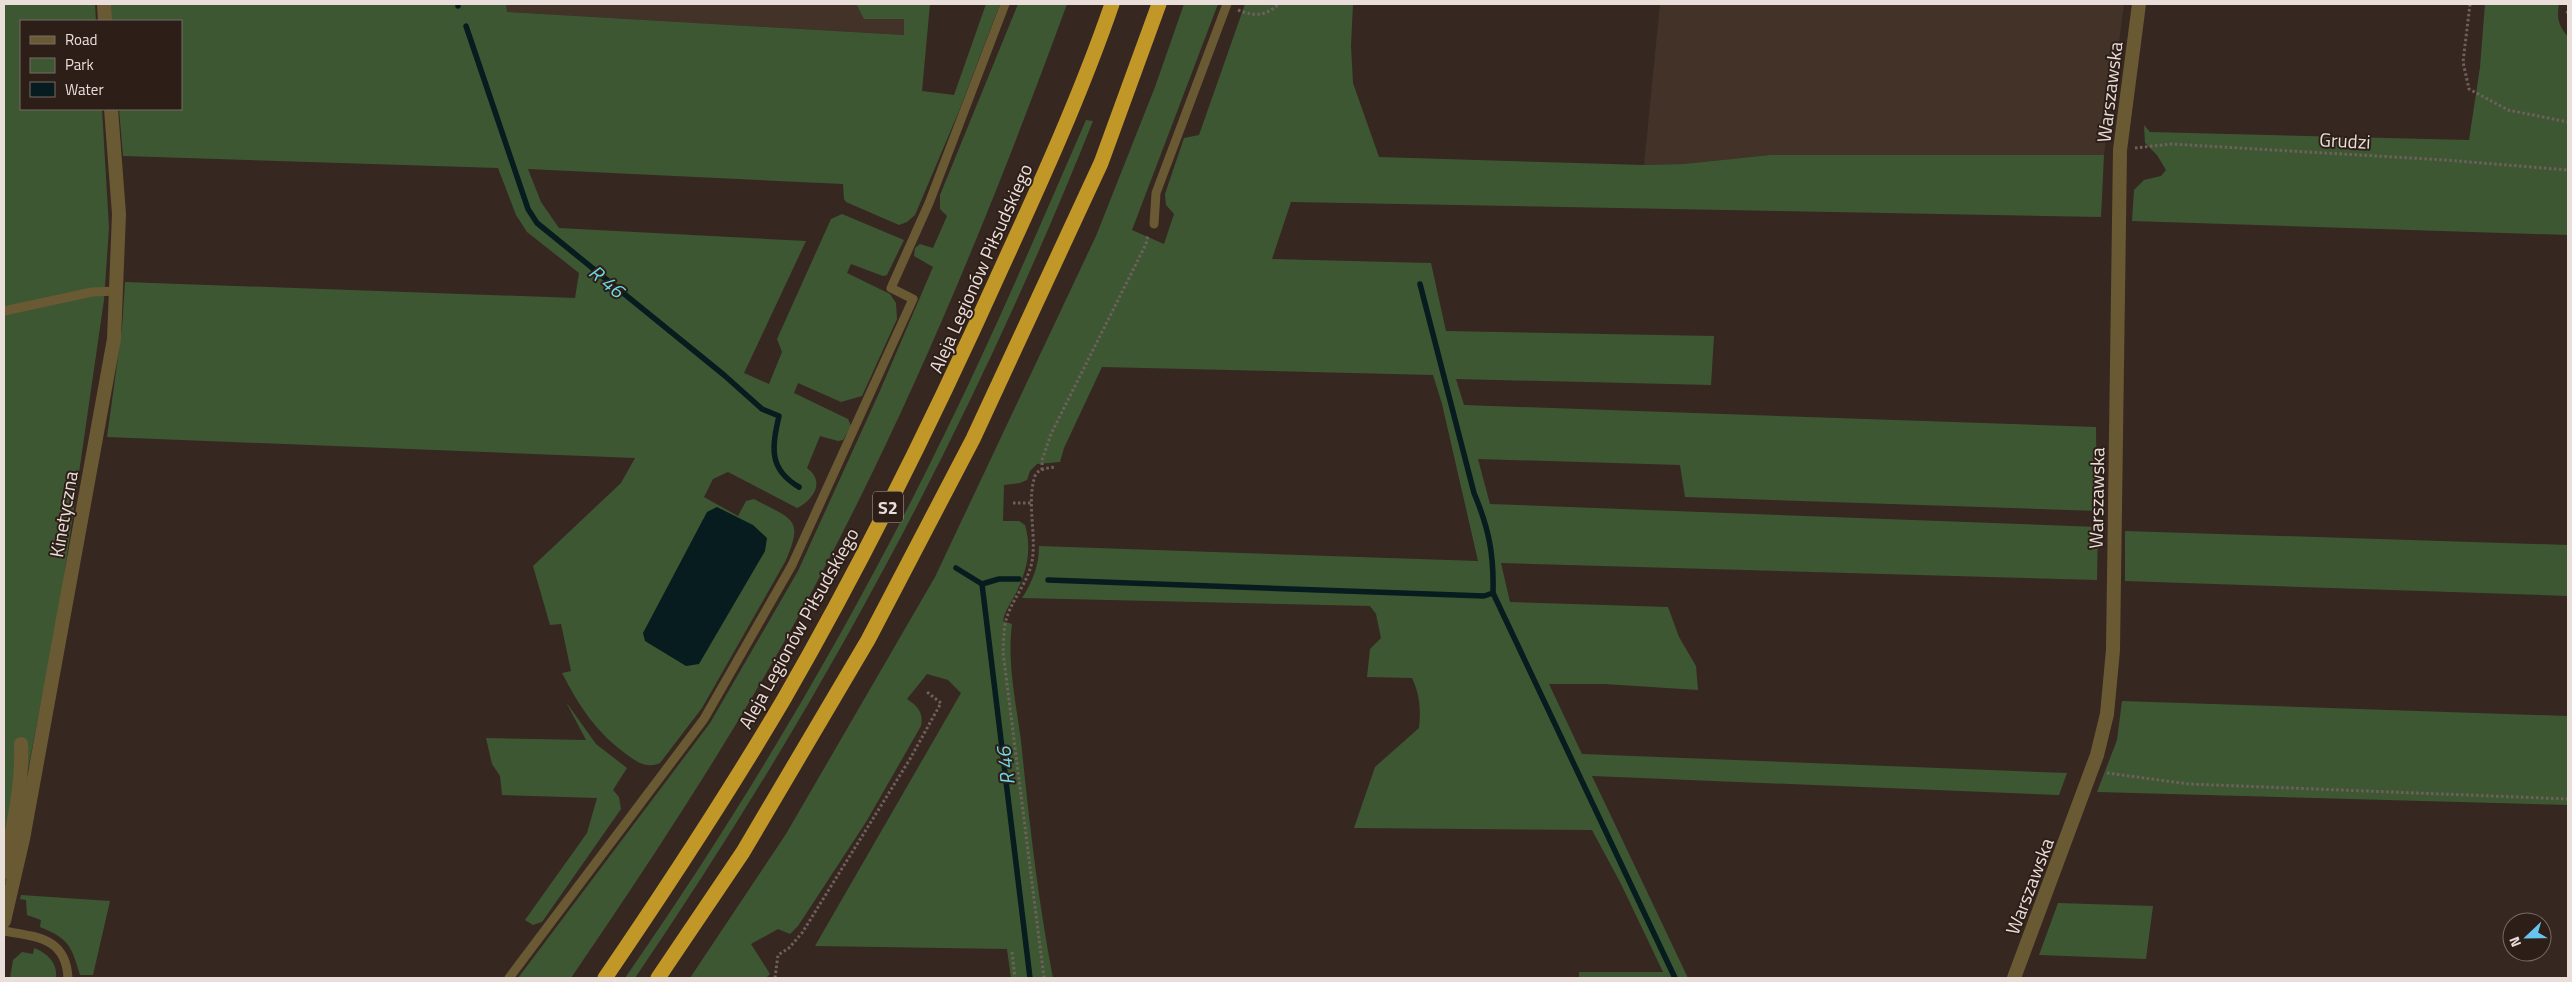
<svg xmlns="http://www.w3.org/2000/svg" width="2572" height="982" viewBox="0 0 2572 982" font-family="'Titillium Web',sans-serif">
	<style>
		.industrial { fill: #423228 }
		.green { fill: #3d5733 }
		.water { fill: #061c1e }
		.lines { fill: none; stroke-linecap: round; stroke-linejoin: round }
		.stream { stroke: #061c1e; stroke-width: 5.5 }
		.path { stroke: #6f605b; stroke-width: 3; stroke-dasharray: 2.5 2.5; stroke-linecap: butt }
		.service { stroke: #6a5a34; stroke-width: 9 }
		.minor { stroke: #6a5a34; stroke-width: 14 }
		.tertiary { stroke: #6a5a34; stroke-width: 14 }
		.motorway { stroke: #c19828; stroke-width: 15 }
		.labels { text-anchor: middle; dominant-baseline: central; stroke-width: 4; stroke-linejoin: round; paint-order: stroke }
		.shield { fill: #2d1e18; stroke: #b1a4a0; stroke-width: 1 }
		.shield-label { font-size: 18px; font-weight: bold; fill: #e9deda }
		.street-label { font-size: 19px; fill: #e9deda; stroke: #2d1e18 }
		.water-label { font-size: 20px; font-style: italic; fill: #6ddae5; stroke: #2d1e18 }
	</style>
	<rect width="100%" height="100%" fill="#372721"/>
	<!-- industrial -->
	<g class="industrial">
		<polygon points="506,4 856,4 864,19 904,19 904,35 506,12"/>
		<polygon points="1660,4 2124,4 2104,155 1770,155 1684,164 1644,165"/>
	</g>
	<!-- green -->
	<g class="green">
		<polygon points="4,4 95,4 96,21 21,21 21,109 102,109 109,228 104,300 60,604 6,883 4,883"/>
		<path d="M109,4H506L507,12L904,35V19H864L856,4H930L922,91L954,95L986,4H1000L959,111L915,215L907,222L899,225L846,202L844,199L843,184L528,169L541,202L559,228L806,241L744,373L769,384L782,352L777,339L831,219L842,214L904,240L887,275L883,276L851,264L847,273L890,294L896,303L897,319L862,396L841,402L798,383L794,393L848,419L851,426L843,440L838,441L820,436L807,468C826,482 813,500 797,508L728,472L713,479L704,497L738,516L746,501L754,499C792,520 805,517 785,562L702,708L660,763C646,769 637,762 626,754C596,732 579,706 562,673L571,671L561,624L550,625L533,566L621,483L635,458L107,437L122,328L125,282L575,298L579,273L527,232L516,215L498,168L123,156L119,109H181V21H111Z"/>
		<path d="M1018,4H1067C995,201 916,395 818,580C745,718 659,849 571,978H518L710,723L798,571L879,393L933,267L914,256L915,248L920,244L933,248L947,216L940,209V195Z"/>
		<path d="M1184,4H1218L1132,230L1164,244L1174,214L1166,205L1165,194L1184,138L1199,135L1245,4H1353L1351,46L1353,83L1379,157L1644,165L1684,164L1770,155H2104L2101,217L1291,202L1272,259L1431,263L1446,331L1714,336L1711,385L1456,379L1464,405L2096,427L2097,511L1685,497L1680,465L1478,459L1490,504L2098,527L2097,580L1501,563L1510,602L1668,607L1679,637L1696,666L1698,690L1604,684H1549L1582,754L2067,773L2059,795L1592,776L1688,978H1579V972H1663L1621,884L1592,830L1354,828L1375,767L1419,728C1421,710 1420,695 1412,678L1367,677L1370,649L1381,638L1376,614L1370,606L1022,598C1033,581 1039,565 1039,546L1478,561L1442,404L1433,375L1102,367L1064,448L1060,462L1037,464L1030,471L1027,480L1020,483L1004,485L1003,521H1019L1025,525C1032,549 1027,571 1016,593C1011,603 1005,610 1003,621L1012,624C1007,664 1016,702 1021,741C1029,820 1038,900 1053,978H1011L1007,949L815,946L961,693L948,680L927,674L907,699C917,706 924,712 921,726L866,822L798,926L790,934L778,929L751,944L770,974L766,978H690L786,834L935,577L1096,236L1155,87Z"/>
		<path d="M2485,4H2559C2556,18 2559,26 2568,37V235L2132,221L2134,190L2144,180L2161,176L2166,170L2157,155L2145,143L2144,125L2150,132L2469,140L2480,67Z"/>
		<path d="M1086,120L1093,121C973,422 818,710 635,978H625C746,804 855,619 947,429C997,327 1041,223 1086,120Z"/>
		<polygon points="2125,531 2568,545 2568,596 2125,581"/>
		<polygon points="2122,701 2568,716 2568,805 2097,792 2117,740"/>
		<polygon points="566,702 596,744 627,768 613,790 619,797 621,809 542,922 533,925 525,920 587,833 597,798 502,795 500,776 492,764 486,738 586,740"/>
		<path d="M21,895L110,901L93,975H80C71,945 69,939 40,927L41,920L27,915L26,900L20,899Z"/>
		<polygon points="2058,903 2153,906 2146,959 2039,955"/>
		<path d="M34,948C47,953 58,963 56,978H10L13,960L22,952L33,954Z"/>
	</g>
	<!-- water -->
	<polygon class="water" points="717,507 753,525 767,538 765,551 699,664 686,666 645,641 643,633 707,512"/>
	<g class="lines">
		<!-- stream -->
		<g class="stream">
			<polyline points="458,4 458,6"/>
			<path d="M466,26L528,209L537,223L724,375L762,409L779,416C772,447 768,469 799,487"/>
			<path d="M1420,284L1474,493C1489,529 1494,554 1493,593"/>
			<polyline points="956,568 982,584"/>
			<polyline points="1048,580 1484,596 1493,593 1675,978"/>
			<polyline points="982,584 1030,978"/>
			<polyline points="982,584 999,579 1019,579"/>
		</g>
		<!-- path -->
		<g class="path">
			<polyline points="2470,4 2463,62 2469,89 2508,110 2568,122"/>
			<path d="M1238,10C1256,17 1265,16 1279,4"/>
			<polyline points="2567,11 2568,15"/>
			<polyline points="2135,148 2171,144 2445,160 2568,170"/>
			<polyline points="1042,470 1042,460 1051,434 1146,244 1148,235"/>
			<polyline points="1013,503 1032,503"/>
			<polyline points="2107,773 2189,784 2568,799"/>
			<polyline points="1012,952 1015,978"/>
			<polyline points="775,978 778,955 789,948 802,933 910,759 941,703 927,692"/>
			<path d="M1044,978L1003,652C1004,640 1003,626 1008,614C1016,593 1032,577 1033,553C1035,528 1027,500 1035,476C1038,468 1049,468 1056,467"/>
		</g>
		<!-- service -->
		<g class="service">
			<polyline points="1154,224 1156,193 1227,4"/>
			<polyline points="4,311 92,292 117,291"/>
			<path d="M4,931C36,937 66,937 68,978"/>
			<polyline points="509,978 704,719 792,565 913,299 891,288 929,203 1005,4"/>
		</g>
		<!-- minor -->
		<g class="minor">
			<polyline points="104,4 105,21"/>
			<path d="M4,872C12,829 23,787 21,744"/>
			<polyline points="4,921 23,839 114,339 119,214 111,109"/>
		</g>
		<!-- tertiary -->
		<polyline class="tertiary" points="2014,978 2097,755 2107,714 2113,650 2120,150 2139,4"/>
		<!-- motorway -->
		<g class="motorway">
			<path d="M605,978C667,887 728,794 784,699C864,560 935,416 1001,269C1041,182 1081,94 1112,4"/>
			<polyline points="658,978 743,852 868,640 973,439 1101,163 1159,4"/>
		</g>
	</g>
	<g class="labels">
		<!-- shield labels -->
		<rect class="shield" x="873" y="491.5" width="30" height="31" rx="4"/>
		<g class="shield-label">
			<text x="888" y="507">S2</text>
		</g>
		<!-- street labels -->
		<g class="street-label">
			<text transform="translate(2109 92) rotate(-83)">Warszawska</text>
			<text transform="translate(2345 140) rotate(3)">Grudzi</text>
			<text transform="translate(980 268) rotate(-66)">Aleja Legionów Piłsudskiego</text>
			<text transform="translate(2096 498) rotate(-89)">Warszawska</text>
			<text transform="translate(63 514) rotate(-80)">Kinetyczna</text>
			<text transform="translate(798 628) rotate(-61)">Aleja Legionów Piłsudskiego</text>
			<text transform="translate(2029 886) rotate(-69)">Warszawska</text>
		</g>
		<!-- water labels -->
		<g class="water-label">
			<text transform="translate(607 281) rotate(40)">R 46</text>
			<text transform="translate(1005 766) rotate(-97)">R 46</text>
		</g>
	</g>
	<!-- border -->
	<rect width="2572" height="982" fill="none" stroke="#e9deda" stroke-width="10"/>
	<!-- legend -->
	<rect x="20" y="20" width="162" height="90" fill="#2d1e18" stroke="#786b66"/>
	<rect x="30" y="36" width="25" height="8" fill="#6a5a34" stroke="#786b66"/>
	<text x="65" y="45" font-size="15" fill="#e9deda">Road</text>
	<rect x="30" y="58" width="25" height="15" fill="#3d5733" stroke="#786b66"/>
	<text x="65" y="70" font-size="15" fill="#e9deda">Park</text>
	<rect x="30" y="82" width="25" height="15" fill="#061c1e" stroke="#786b66"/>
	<text x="65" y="95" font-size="15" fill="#e9deda">Water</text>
	<!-- north arrow -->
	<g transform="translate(2527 937) rotate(248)"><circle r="24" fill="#2d1e18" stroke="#786b66"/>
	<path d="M0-4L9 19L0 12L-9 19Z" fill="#67c4ef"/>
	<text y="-8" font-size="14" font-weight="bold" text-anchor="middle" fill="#e9deda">N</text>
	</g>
</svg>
